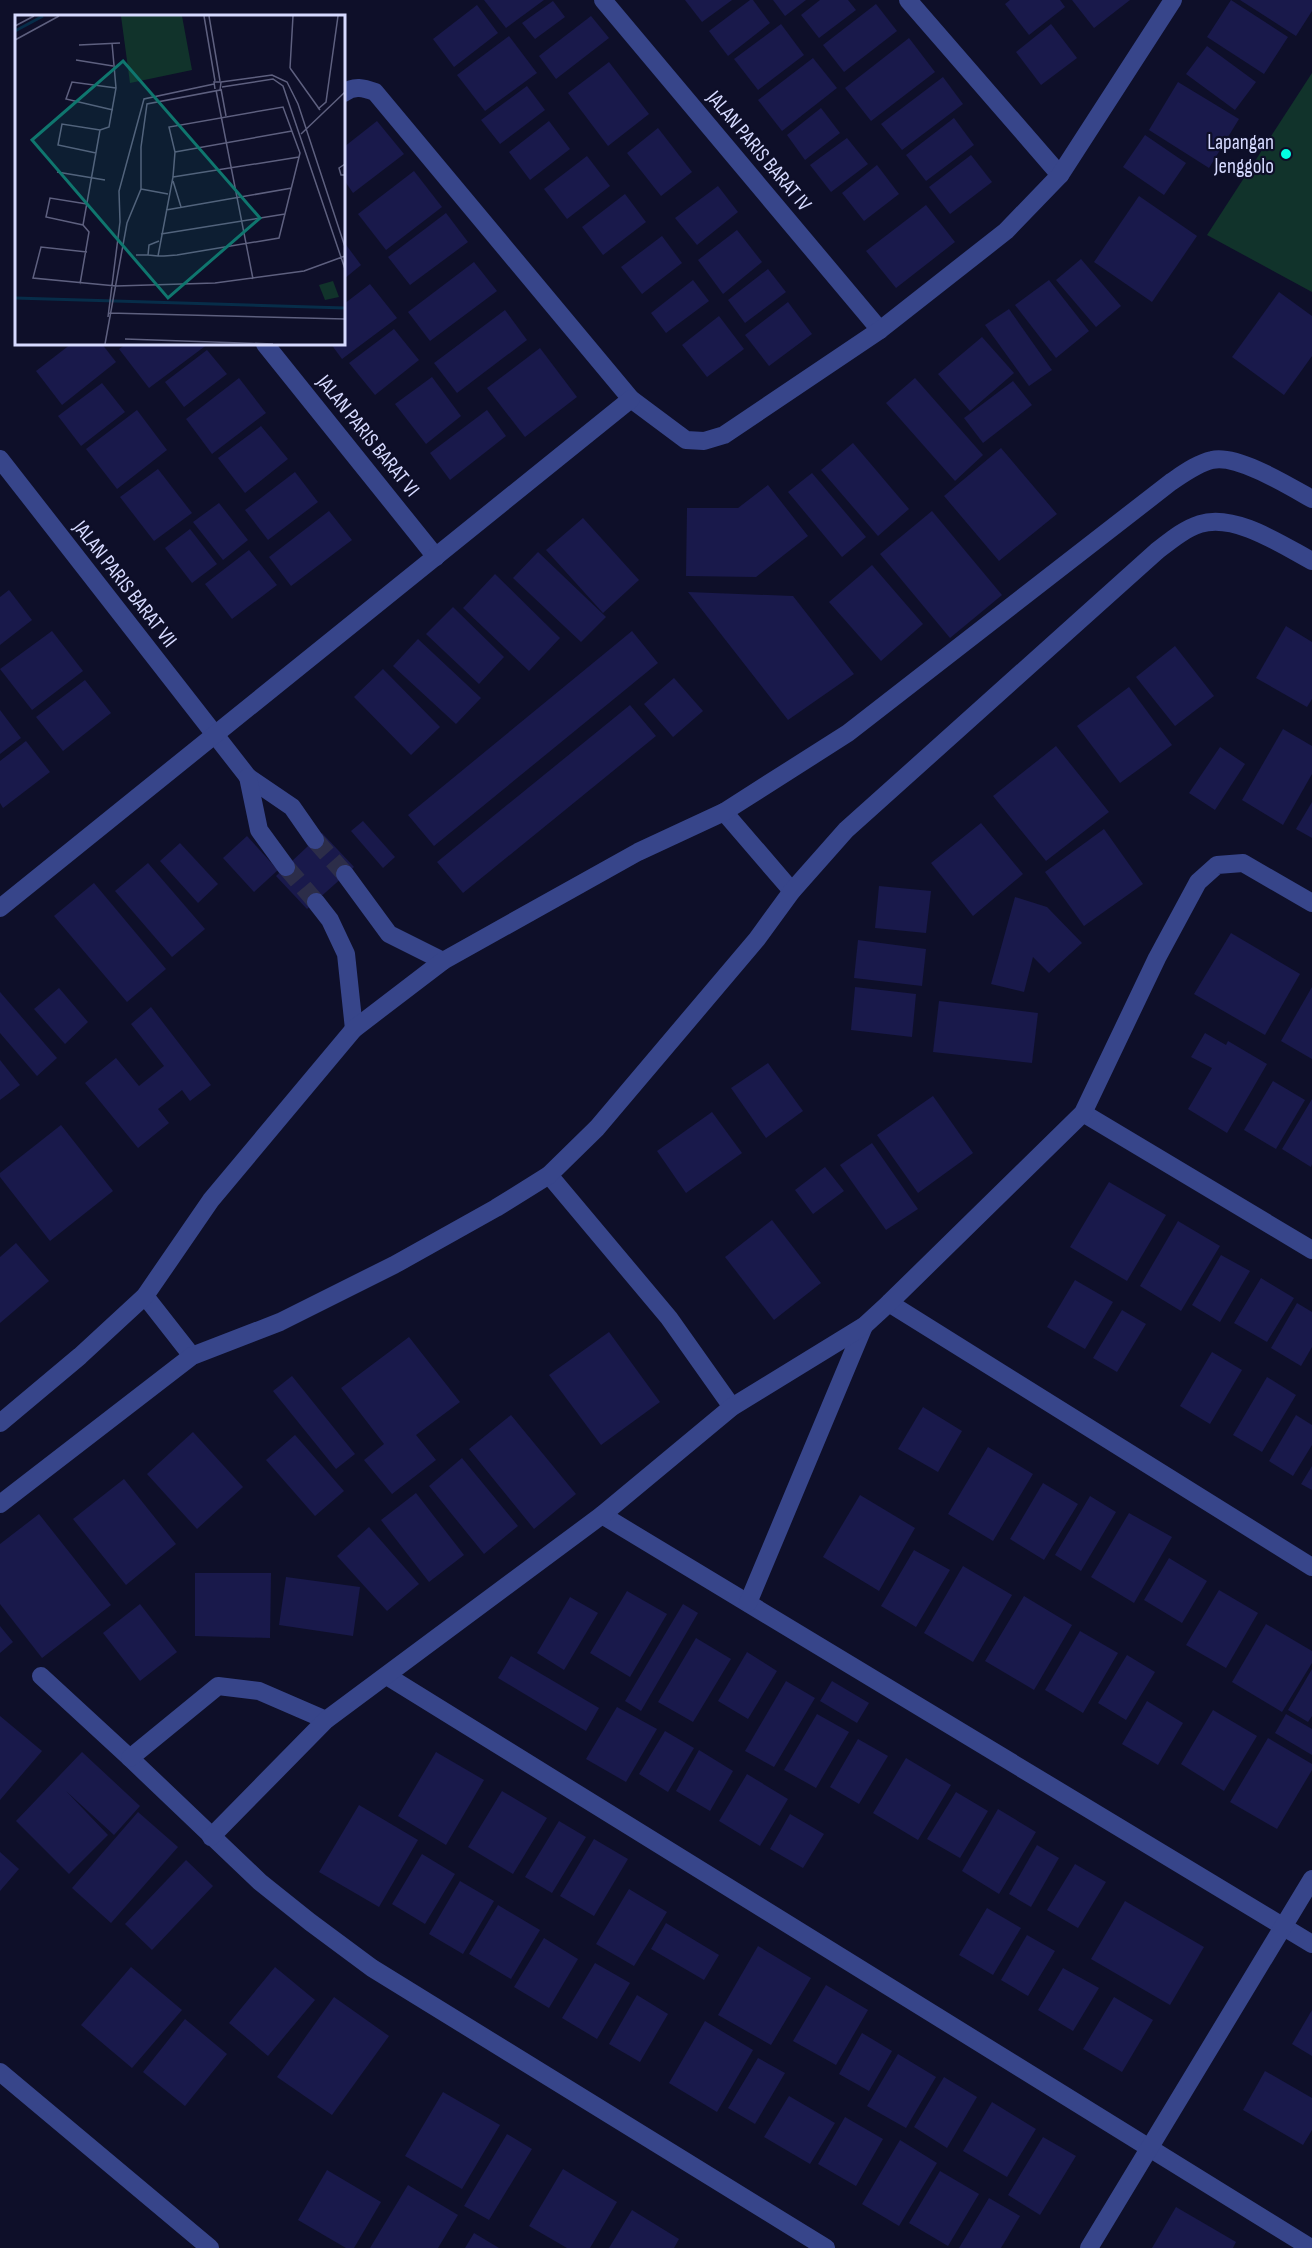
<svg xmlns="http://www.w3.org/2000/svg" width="1312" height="2248" viewBox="0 0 1312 2248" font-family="'Sofia Sans Condensed',sans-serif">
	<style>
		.green { fill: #11332b }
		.building { fill: #19194b }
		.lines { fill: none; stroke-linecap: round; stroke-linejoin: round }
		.minor-tunnel { stroke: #2c2d49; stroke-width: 18; stroke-dasharray: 18 9; stroke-linecap: butt }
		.minor { stroke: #37458a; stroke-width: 18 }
		.poi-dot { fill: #02ffe3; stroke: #0e0f29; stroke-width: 2 }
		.labels { text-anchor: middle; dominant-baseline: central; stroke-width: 4.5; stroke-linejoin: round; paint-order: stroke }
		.poi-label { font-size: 21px; fill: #d6daff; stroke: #0e0f29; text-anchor: end }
		.street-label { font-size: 21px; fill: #d6daff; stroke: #0e0f29 }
		.inset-river { fill: none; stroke: #072d49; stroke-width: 3 }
		.inset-road { fill: none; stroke: #5e607f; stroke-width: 1.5 }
		.view { fill: #0f766e; fill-opacity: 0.15; stroke: #0f766e; stroke-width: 3 }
		.inset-edge { fill: none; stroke: #d6daff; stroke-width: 3 }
	</style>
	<rect width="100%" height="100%" fill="#0e0f29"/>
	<!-- green -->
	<polygon class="green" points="1312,73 1312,292 1207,235"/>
	<!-- building -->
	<g class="building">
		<polygon points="484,0 544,0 506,28"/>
		<polygon points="685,0 732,0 702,22"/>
		<polygon points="750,0 753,0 770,23 728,56 709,31"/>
		<polygon points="773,0 806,0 785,16"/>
		<polygon points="820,0 848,0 856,10 819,38 801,15"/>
		<polygon points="1010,0 1060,0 1065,7 1029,35 1005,4"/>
		<polygon points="1072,0 1130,0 1094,28"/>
		<polygon points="1231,0 1288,37 1264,74 1207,37"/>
		<polygon points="1240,0 1312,0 1312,11 1296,36"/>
		<polygon points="553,1 565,17 535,39 522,23"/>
		<polygon points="876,4 897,31 844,72 823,45"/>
		<polygon points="477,5 498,33 454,67 433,39"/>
		<polygon points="591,16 609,38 556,79 539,56"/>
		<polygon points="781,24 804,55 758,90 734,59"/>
		<polygon points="1051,24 1077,58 1041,85 1016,52"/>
		<polygon points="509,36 537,73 485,111 457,75"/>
		<polygon points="909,38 935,72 871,121 845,88"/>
		<polygon points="1207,46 1256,82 1235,110 1186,74"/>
		<polygon points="813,58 837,88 782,131 758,100"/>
		<polygon points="609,62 649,114 608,146 568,93"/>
		<polygon points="943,77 963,104 902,150 881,124"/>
		<polygon points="1178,82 1239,119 1209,168 1149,130"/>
		<polygon points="527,86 545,110 500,144 481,120"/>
		<polygon points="821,108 840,133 805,160 787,135"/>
		<polygon points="954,118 974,145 926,181 906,155"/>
		<polygon points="377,121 404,154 353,193 344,180 344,147"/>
		<polygon points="549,121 570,149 530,180 509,152"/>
		<polygon points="658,128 692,172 661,196 627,153"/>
		<polygon points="1145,135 1186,163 1164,195 1123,167"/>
		<polygon points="847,138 868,164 831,192 810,165"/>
		<polygon points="971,155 992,182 950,214 929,187"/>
		<polygon points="587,156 610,186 567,219 544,189"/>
		<polygon points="877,165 899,194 864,221 842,193"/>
		<polygon points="414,171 442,207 386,250 358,214"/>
		<polygon points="718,186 738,212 697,245 675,218"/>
		<polygon points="625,194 646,222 603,255 582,227"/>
		<polygon points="1139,196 1197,236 1152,302 1094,262"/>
		<polygon points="926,205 955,242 896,288 866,251"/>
		<polygon points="446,213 468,242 410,285 388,257"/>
		<polygon points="737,230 762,262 723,294 698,260"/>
		<polygon points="662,236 682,263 642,294 621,267"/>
		<polygon points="344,242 361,265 344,279"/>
		<polygon points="1081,259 1121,306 1096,327 1056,280"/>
		<polygon points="474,262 497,291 430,341 408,312"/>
		<polygon points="768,269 786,292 745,323 728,300"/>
		<polygon points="693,280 709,301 666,333 651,313"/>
		<polygon points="1049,280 1089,331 1056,358 1015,305"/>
		<polygon points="370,284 397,318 342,359 331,344 344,344 344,304"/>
		<polygon points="1279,292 1312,316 1312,356 1284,395 1232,357"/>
		<polygon points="788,302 812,334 769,366 745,335"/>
		<polygon points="1009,309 1052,370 1029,386 985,325"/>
		<polygon points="505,310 527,340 457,393 434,363"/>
		<polygon points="719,316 744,349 707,377 682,345"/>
		<polygon points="394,329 419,360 375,395 349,363"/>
		<polygon points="982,337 1014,373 970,411 938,374"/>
		<polygon points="71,344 102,344 116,362 62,405 36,371"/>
		<polygon points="126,344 208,344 149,388 119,349"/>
		<polygon points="540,348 577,397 525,437 487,388"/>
		<polygon points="207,350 227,374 184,407 165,382"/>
		<polygon points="432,377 461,416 426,444 395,404"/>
		<polygon points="239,378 266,413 212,454 186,419"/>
		<polygon points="915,378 983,455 955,481 886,403"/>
		<polygon points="1013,381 1032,405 983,443 964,418"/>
		<polygon points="102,383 125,412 81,446 58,416"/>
		<polygon points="137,410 167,450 117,489 86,449"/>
		<polygon points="487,410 506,436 450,480 430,453"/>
		<polygon points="261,426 288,459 245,493 218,458"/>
		<polygon points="853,443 909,509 878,536 821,470"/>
		<polygon points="1001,448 1057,514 999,561 944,496"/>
		<polygon points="158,469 192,513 154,541 120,497"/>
		<polygon points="295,472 318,502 268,540 245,510"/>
		<polygon points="812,473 866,537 842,557 788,492"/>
		<polygon points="768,485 808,536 756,577 686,576 687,508 738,508"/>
		<polygon points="219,503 248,540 223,560 193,522"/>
		<polygon points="329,511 352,540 291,586 269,557"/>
		<polygon points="932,511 1002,595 950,638 880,554"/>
		<polygon points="583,518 639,580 603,613 546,550"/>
		<polygon points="190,529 217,564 192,583 165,548"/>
		<polygon points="249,550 277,585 232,619 205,584"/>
		<polygon points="538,552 606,617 581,642 513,578"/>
		<polygon points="872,565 923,624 881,661 829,602"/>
		<polygon points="495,574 560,638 529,671 463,608"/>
		<polygon points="9,590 32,620 0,645 0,597"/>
		<polygon points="688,592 793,596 854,674 788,720"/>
		<polygon points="453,607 504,657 479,684 426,634"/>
		<polygon points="1286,626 1312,642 1312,699 1307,707 1256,678"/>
		<polygon points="52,631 83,671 32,710 0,669"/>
		<polygon points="632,631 658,663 434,846 408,815"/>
		<polygon points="418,639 481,698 456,724 393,666"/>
		<polygon points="1175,646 1214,696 1175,726 1136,677"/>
		<polygon points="383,669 440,727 411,755 354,697"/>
		<polygon points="674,678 703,711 673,737 644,704"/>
		<polygon points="85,680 111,713 63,751 36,717"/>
		<polygon points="1129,687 1172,745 1120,783 1077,726"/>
		<polygon points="630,705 656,736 463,893 437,862"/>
		<polygon points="0,710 21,738 0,754"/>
		<polygon points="1283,729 1312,746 1312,774 1283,825 1242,800"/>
		<polygon points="26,741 50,772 3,808 0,803 0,761"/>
		<polygon points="1056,746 1109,812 1046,861 993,796"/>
		<polygon points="1220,747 1245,764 1215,810 1189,793"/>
		<polygon points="1312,802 1312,838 1296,829"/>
		<polygon points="363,821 395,857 383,868 351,831"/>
		<polygon points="981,823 1023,874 973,916 931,863"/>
		<polygon points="1104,829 1143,884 1084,926 1045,872"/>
		<polygon points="322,833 354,867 307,909 276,876"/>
		<polygon points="247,836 278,870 254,892 223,858"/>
		<polygon points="180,843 218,884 198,903 160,861"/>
		<polygon points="148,863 205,929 172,957 115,891"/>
		<polygon points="94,883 166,969 127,1002 54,916"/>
		<polygon points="879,886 931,891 926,933 875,928"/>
		<polygon points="1015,897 1047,907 1082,943 1049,973 1033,957 1024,992 991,984"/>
		<polygon points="1231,933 1300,974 1265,1035 1194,994"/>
		<polygon points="858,940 926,949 922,986 854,978"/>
		<polygon points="855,987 916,994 912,1037 851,1030"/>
		<polygon points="1312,987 1312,1059 1281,1041"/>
		<polygon points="59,988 88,1022 65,1044 34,1009"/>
		<polygon points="0,992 57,1058 37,1076 0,1033"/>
		<polygon points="939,1001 1038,1013 1032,1063 933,1052"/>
		<polygon points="151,1007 211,1085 190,1101 182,1090 158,1109 169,1123 138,1148 85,1083 116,1058 139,1086 164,1066 131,1024"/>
		<polygon points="1205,1033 1226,1045 1228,1041 1267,1064 1227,1133 1188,1109 1212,1068 1191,1057"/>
		<polygon points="0,1060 20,1085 0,1100"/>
		<polygon points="768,1063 803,1111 766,1138 731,1088"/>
		<polygon points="1273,1081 1305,1100 1276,1149 1244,1130"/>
		<polygon points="933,1096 973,1153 918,1193 877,1135"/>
		<polygon points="1312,1099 1312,1164 1311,1167 1282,1149"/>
		<polygon points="712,1112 742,1153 686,1193 657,1151"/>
		<polygon points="61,1125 113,1191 50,1241 0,1177 0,1173"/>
		<polygon points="872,1143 918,1209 886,1230 840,1165"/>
		<polygon points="825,1167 844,1191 813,1214 795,1190"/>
		<polygon points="1109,1182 1166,1215 1127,1281 1070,1247"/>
		<polygon points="772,1220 821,1283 774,1320 725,1257"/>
		<polygon points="1178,1221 1220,1246 1181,1311 1140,1286"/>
		<polygon points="16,1243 49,1281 0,1323 0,1257"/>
		<polygon points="1221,1255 1250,1271 1220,1322 1192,1305"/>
		<polygon points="1261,1278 1294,1298 1267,1342 1234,1323"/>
		<polygon points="1075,1280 1113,1302 1085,1349 1047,1327"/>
		<polygon points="1297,1303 1312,1312 1312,1347 1301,1366 1271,1348"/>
		<polygon points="1122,1310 1146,1324 1117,1372 1093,1358"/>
		<polygon points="609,1332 660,1402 601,1445 549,1375"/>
		<polygon points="409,1337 460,1402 416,1435 436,1460 392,1494 364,1460 384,1444 341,1388"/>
		<polygon points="1212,1352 1242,1370 1210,1424 1180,1406"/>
		<polygon points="292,1376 355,1454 336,1469 273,1391"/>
		<polygon points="1267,1377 1296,1395 1262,1452 1233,1435"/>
		<polygon points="923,1407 962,1431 938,1472 898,1449"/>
		<polygon points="511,1415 576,1494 534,1529 469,1449"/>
		<polygon points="1296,1415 1312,1425 1312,1445 1293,1476 1269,1461"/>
		<polygon points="193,1432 243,1487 197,1529 147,1474"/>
		<polygon points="295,1435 344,1491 315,1516 266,1460"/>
		<polygon points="988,1447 1033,1474 993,1541 948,1514"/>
		<polygon points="462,1458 518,1526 484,1554 429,1486"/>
		<polygon points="1312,1466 1312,1490 1301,1484"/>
		<polygon points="124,1479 176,1544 126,1585 73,1519"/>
		<polygon points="1043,1483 1078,1504 1044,1560 1010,1539"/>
		<polygon points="416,1493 464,1555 429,1582 381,1520"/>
		<polygon points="860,1495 915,1528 879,1591 823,1557"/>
		<polygon points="1090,1496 1116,1512 1081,1571 1055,1555"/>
		<polygon points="1129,1513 1172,1537 1134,1603 1091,1577"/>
		<polygon points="39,1514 111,1605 42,1658 0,1604 0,1544"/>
		<polygon points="369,1527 419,1584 387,1611 337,1556"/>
		<polygon points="914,1550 950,1570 916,1627 881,1606"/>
		<polygon points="1169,1558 1207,1581 1182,1623 1144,1600"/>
		<polygon points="963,1566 1012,1595 973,1662 924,1633"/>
		<polygon points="195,1573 271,1573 270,1638 195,1636"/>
		<polygon points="286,1577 360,1587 353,1636 279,1625"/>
		<polygon points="1219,1590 1258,1613 1226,1668 1186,1645"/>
		<polygon points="627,1591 667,1614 630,1677 590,1653"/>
		<polygon points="1024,1596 1072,1625 1034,1690 985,1661"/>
		<polygon points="570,1597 598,1613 564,1670 537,1653"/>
		<polygon points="140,1604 177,1652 140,1681 103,1633"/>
		<polygon points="683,1604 698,1613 641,1711 625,1701"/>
		<polygon points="1266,1624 1312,1651 1312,1663 1282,1712 1232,1682"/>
		<polygon points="0,1626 13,1642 0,1653"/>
		<polygon points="1080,1631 1118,1653 1083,1713 1045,1690"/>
		<polygon points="696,1638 731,1659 693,1722 658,1702"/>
		<polygon points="747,1652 777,1671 748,1719 718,1701"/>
		<polygon points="1127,1655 1155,1672 1126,1720 1098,1703"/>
		<polygon points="511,1656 599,1708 586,1731 498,1678"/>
		<polygon points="1312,1669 1312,1716 1308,1722 1288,1710"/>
		<polygon points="786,1681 815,1698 774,1767 745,1751"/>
		<polygon points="832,1681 869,1703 857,1723 820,1701"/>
		<polygon points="1147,1701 1183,1723 1158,1765 1122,1744"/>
		<polygon points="617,1707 657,1729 626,1782 586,1759"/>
		<polygon points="1213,1710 1257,1736 1224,1791 1181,1764"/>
		<polygon points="817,1714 849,1732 816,1788 784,1770"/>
		<polygon points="1286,1714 1312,1729 1312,1755 1275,1733"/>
		<polygon points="0,1716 42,1751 0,1800"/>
		<polygon points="665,1731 694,1748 668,1792 639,1774"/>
		<polygon points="1268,1738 1312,1764 1312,1770 1277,1829 1230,1802"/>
		<polygon points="858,1739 888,1756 859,1804 830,1787"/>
		<polygon points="699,1750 733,1771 710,1811 676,1791"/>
		<polygon points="82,1752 140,1806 114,1835 66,1791 108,1835 69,1874 16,1821"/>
		<polygon points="436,1752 484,1780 446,1845 398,1816"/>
		<polygon points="906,1758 951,1785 918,1840 873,1813"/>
		<polygon points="747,1774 788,1799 760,1846 719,1821"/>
		<polygon points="502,1791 547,1818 513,1874 468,1847"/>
		<polygon points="956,1792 988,1811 960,1858 927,1839"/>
		<polygon points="359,1805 418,1840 379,1907 319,1872"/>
		<polygon points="998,1809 1036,1832 999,1894 962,1871"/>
		<polygon points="138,1812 178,1847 111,1923 72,1888"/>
		<polygon points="790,1814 824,1834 803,1868 770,1849"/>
		<polygon points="559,1821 586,1837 552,1893 525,1877"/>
		<polygon points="594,1839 628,1859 594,1916 560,1896"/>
		<polygon points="1037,1845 1059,1858 1031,1907 1009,1894"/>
		<polygon points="0,1852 19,1869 0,1891"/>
		<polygon points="422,1854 455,1874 425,1924 392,1904"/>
		<polygon points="186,1860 213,1886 152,1950 125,1924"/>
		<polygon points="1075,1864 1106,1882 1078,1928 1047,1910"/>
		<polygon points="460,1881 494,1901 463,1954 429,1934"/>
		<polygon points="629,1889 667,1912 634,1966 596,1944"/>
		<polygon points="1125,1901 1204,1947 1170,2005 1091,1959"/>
		<polygon points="498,1905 540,1930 511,1979 469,1954"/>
		<polygon points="987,1908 1021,1928 993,1975 959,1955"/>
		<polygon points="666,1923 719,1955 704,1980 651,1949"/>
		<polygon points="1027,1935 1055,1951 1028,1996 1001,1980"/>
		<polygon points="544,1938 578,1959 549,2008 514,1987"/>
		<polygon points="758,1946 811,1978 771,2045 718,2015"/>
		<polygon points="595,1963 630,1983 597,2039 562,2018"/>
		<polygon points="131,1967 182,2010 132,2068 81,2025"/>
		<polygon points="275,1967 315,2000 268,2056 229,2023"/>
		<polygon points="1063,1968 1099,1988 1073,2031 1038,2010"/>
		<polygon points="826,1985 868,2010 836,2065 793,2041"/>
		<polygon points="637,1995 668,2014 640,2062 609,2044"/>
		<polygon points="334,1997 389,2036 332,2115 277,2077"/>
		<polygon points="1114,1997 1153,2020 1122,2072 1083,2049"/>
		<polygon points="1312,2010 1312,2056 1292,2044"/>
		<polygon points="185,2019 227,2054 185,2106 143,2072"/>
		<polygon points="705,2021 753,2050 717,2112 669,2083"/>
		<polygon points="862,2033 892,2051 869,2091 839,2074"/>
		<polygon points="898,2054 936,2077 906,2128 867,2106"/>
		<polygon points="758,2058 785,2073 755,2124 728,2108"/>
		<polygon points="1265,2071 1312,2098 1312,2130 1303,2145 1243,2110"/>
		<polygon points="944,2077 977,2097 947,2148 914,2127"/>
		<polygon points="443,2092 500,2125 462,2189 405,2156"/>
		<polygon points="789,2096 835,2123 810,2164 764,2137"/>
		<polygon points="992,2102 1036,2129 1007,2177 963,2151"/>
		<polygon points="845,2117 883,2139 856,2186 818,2164"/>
		<polygon points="507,2134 532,2149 489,2220 464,2206"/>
		<polygon points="1043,2137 1076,2156 1040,2215 1008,2195"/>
		<polygon points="900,2140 937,2163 899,2226 862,2204"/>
		<polygon points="563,2169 617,2202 590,2248 567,2248 529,2226"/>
		<polygon points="327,2170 381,2202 354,2248 346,2248 298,2220"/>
		<polygon points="940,2171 979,2194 948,2246 909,2223"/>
		<polygon points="408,2185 458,2215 438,2248 370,2248"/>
		<polygon points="989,2198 1020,2216 1001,2248 959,2248"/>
		<polygon points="1176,2207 1236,2242 1233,2248 1152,2248"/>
		<polygon points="632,2210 679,2239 674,2248 609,2248"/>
		<polygon points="474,2233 499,2248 465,2248"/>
	</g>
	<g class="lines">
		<!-- minor-tunnel -->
		<g class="minor-tunnel">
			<polyline points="315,840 345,874"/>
			<polyline points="286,867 316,902"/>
		</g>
		<!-- minor -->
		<g class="minor">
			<polyline points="603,0 880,330"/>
			<polyline points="908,0 1060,175"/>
			<path d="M344,93C354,85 364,88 375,92L631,399L686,440L704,441L724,435L880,330L1006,231L1060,175L1173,0"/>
			<polyline points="265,344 436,557"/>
			<polyline points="0,459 248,777 292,807 315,840"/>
			<polyline points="248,777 259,830 286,867"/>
			<polyline points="724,812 792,891"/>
			<polyline points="345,874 389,934 443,961"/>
			<polyline points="316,902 330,920 346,954 354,1029"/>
			<polyline points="0,908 631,399"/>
			<polyline points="1083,1113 1312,1250"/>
			<polyline points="549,1175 669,1318 732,1407"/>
			<polyline points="145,1296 192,1356"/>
			<polyline points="889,1303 1312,1567"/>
			<path d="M0,1423L80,1356L145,1296L211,1200L354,1029L443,961L638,852L724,812L848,733L1171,482C1183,474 1198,463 1212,460C1237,454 1289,486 1312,499"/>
			<path d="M0,1504L192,1356L280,1322L394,1265L496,1208L549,1175L597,1128L757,939L792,891L846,830L1157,551C1170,541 1184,529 1200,524C1235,513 1282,545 1312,561"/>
			<polyline points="602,1515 1312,1944"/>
			<polyline points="748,1603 864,1326"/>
			<polyline points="41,1676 130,1758 260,1882 310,1922 372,1968 826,2248"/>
			<polyline points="387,1676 1311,2248"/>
			<polyline points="130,1758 218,1686 259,1691 326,1720"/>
			<polyline points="211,1837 326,1720 602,1515 732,1407 864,1326 889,1303 1083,1113 1157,958 1198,882 1217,865 1243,863 1312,903"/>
			<polyline points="0,2072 210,2248"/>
			<polyline points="1089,2248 1312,1879"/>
		</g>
	</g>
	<!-- markers -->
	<circle class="poi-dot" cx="1286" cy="154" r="6"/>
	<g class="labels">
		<!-- poi labels -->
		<g class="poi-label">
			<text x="1274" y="142">Lapangan<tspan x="1274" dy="24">Jenggolo</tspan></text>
		</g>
		<!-- street labels -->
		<g class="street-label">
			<text transform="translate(759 151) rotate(50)">JALAN PARIS BARAT IV</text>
			<text transform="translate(368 436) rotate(51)">JALAN PARIS BARAT VI</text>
			<text transform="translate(125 584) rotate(52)">JALAN PARIS BARAT VII</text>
		</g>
	</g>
	<!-- overview -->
	<g transform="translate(15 15)">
		<rect width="330" height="330" fill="#0e0f29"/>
		<path d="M106,1H167L177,55L115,68ZM318,266L324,282L310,285L304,270Z" fill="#11332b"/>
		<path class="inset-river" d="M0,16L28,1M0,283L330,293"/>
		<path class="inset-road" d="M189,1L200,66M194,1L205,66M0,11L19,1M0,25L44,1M64,30L105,28M61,45L98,51M275,53L278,1M275,53L305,95M206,67L257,60L272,67L283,89L330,232M207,72L258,64L268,71L330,254M206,74L211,101M201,75L238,264M303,94L311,87L323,1M98,95L51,84L57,67L101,73M286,119L330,77M160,137L277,116M81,138L43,130L47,109L85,115L94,112L101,73L97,28M330,149L324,153L326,160H330M42,157L90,165M158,162L284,142M158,166L166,192M126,174L153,179M151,195L277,173M68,210L85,115M146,219L270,199M72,237L26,232L18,263L101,271L200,268L289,256L330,241M121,240H133L143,241H149L162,240L264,223L285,138L268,92L154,112L160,137L158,162L143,241M133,240L134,230L144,226M65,269L74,217L68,210L31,202L35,183L72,189M94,298L330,304M93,302L105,207L104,176L129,84L199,69M110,324L258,329M90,329L112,208L126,174V132L132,89L205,75L206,67H199L200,74"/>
		<path class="view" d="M108,46L245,203L153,283L17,125Z"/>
		<rect width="330" height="330" class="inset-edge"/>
	</g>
</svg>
